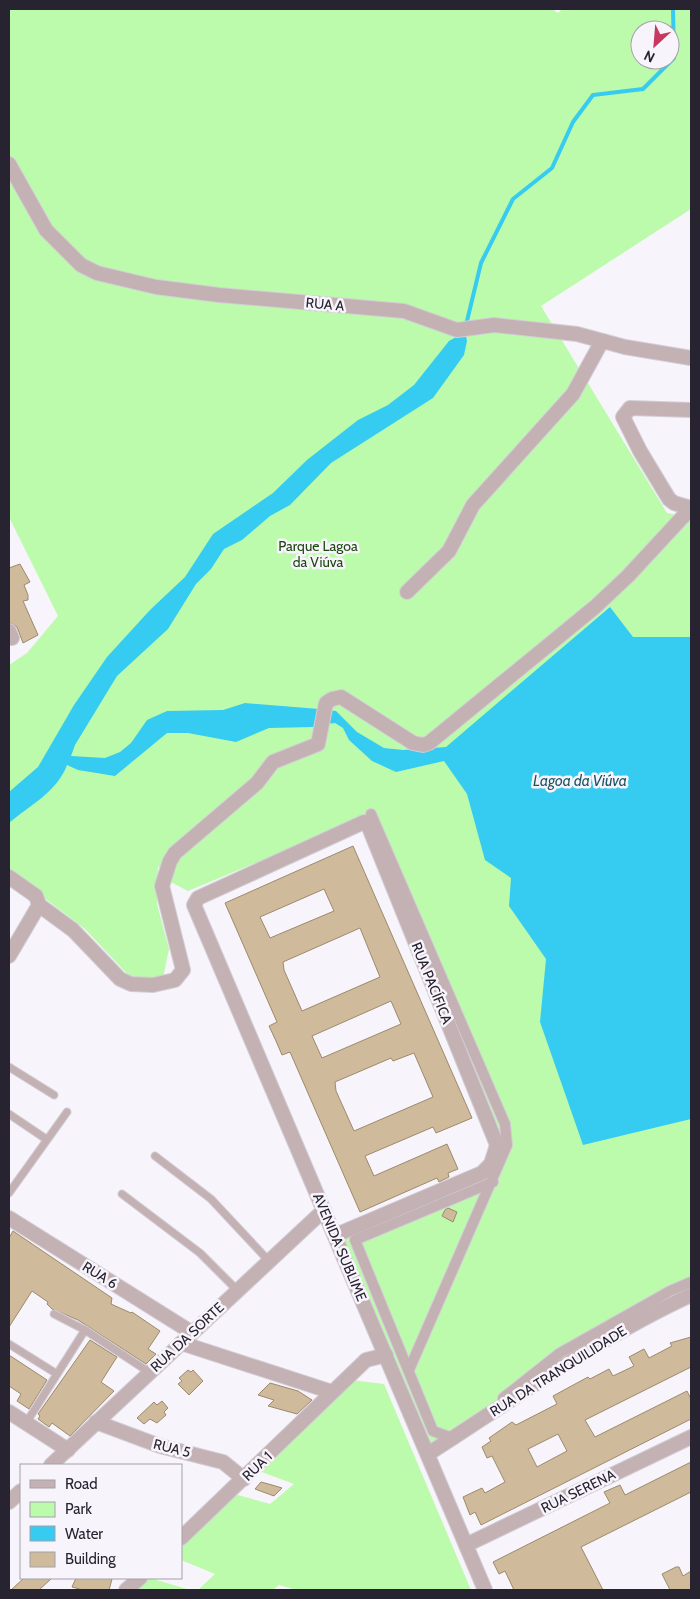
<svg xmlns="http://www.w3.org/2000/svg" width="700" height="1599" viewBox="0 0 700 1599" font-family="Cabin,sans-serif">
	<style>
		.green { fill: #bcfbab; fill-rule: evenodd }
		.water { fill: #36cbf0 }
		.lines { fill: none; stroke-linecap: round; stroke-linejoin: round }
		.stream { stroke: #36cbf0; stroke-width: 4 }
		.building { fill: #cfba9b; stroke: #9d8a6b; fill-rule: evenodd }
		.service-casing { stroke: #d2ced6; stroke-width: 9 }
		.pedestrian-casing { stroke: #d2ced6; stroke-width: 12 }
		.minor-casing { stroke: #d2ced6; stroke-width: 16 }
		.service { stroke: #c4b1b4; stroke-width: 7 }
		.pedestrian { stroke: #c4b1b4; stroke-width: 10 }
		.minor { stroke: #c4b1b4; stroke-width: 14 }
		.labels { text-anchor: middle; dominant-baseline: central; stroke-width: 5; stroke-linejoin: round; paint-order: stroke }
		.street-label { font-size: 14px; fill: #282330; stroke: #f7f4fb }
		.park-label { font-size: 14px; fill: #1e4811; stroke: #f7f4fb }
		.water-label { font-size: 15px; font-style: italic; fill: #1a5463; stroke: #f7f4fb }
	</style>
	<rect width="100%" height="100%" fill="#f7f4fb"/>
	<!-- green -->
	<g class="green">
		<path d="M9,9H552L558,13L562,9H691V209L541,306L667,513L683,516L691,508V1282L560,1353L452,1438L430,1445L343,1237L483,1179L503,1139L369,816L188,891L171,882L158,866L157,904L169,949L162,983L131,978L85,929L9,871V665L27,653L58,616L9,517ZM640,30H670V60H640Z"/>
		<polygon points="351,1380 384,1384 471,1590 297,1590 279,1585 273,1590 198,1590 215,1574 181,1560 181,1544 234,1494 270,1504 294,1484 259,1471"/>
		<polygon points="145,1578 150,1578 190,1590 133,1590"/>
	</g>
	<!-- water -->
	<g class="water">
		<path d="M465,332L467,341L464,355L433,398L331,463L290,505L270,516L242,540L224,549L211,569L196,584L168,629L117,676L75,745L71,756L105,758L120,752L131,743L147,720L167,711L223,710L245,703L319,709L317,724L314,727L269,728L236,742L188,733H167L115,776L78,770L67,765C57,792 30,805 9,823V792L38,767L74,705L107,657L150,610L185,577L213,534L273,493L307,460L358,420L388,405L414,385L449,341Z"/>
		<polygon points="610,607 633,637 691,637 691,1119 583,1145 540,1022 546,959 509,906 511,878 485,860 467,794 444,761 396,772 372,761 349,740 343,728 335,723 327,724 329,710 336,711 357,732 384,748 403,750 446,747"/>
	</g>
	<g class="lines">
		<!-- stream -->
		<polyline class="stream" points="466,325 481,263 513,199 552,168 573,122 593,95 643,89 674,58 673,9"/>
	</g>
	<!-- building -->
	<g class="building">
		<polygon points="20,564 30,582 24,585 28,595 28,600 23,601 38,635 23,643 17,627 9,622 9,568"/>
		<path d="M353,846L472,1118L436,1133L433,1127L365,1156L374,1176L447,1144L458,1169L448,1173L449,1177L439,1182L437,1178L360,1212L290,1052L282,1055L276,1041L269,1026L277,1022L225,903ZM324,889L334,911L270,938L260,917ZM360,928L380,977L302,1011L284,970L283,962ZM391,1001L401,1024L322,1058L312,1036ZM414,1053L433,1097L354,1131L336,1091L335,1082L391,1058L393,1061Z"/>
		<polygon points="448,1208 457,1212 453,1222 442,1216 445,1210"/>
		<polygon points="13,1231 112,1298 111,1304 131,1313 132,1312 160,1331 148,1349 156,1354 146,1364 78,1320 52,1309 47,1304 48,1302 32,1291 9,1327 9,1238"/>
		<path d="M691,1337V1367L585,1420L595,1437L687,1391L691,1399V1419L481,1525L475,1512L470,1515L463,1497L482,1488L485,1493L505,1482L492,1456L487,1458L482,1447L491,1441L489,1438L512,1422L516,1425L557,1404L553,1396L588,1377L590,1379L609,1369L613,1376L634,1366L629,1357L644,1349L649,1358L672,1346L670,1343ZM558,1434L567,1451L537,1467L528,1449Z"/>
		<polygon points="90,1340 117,1357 101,1382 114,1391 70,1436 52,1423 49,1427 38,1419 40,1416 38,1414"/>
		<polygon points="9,1355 47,1380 29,1409 17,1401 21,1394 9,1386"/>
		<polygon points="188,1370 191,1372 193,1370 203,1381 189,1395 178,1384 182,1381 179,1378"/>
		<polygon points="270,1383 298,1391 312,1400 297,1414 268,1406 274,1400 258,1395"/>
		<polygon points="162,1401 168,1408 164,1412 166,1415 157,1423 150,1419 144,1424 137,1418 154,1402 157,1405"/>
		<polygon points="691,1462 691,1492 581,1547 603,1590 514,1590 505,1571 499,1574 493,1562 610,1503 604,1492 620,1485 625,1495"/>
		<polygon points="261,1482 272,1485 282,1488 274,1496 255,1489"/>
		<polygon points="676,1567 679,1567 683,1576 691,1571 691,1590 670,1590 662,1574"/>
		<polygon points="24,1578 52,1578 39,1590 11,1590"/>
		<polygon points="76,1578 107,1578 112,1579 109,1590 83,1590 72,1587"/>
	</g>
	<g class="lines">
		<defs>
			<g id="service">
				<polyline points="9,1067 54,1095"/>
				<polyline points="9,1114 46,1139"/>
				<polyline points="155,1156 211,1199 268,1260"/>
				<polyline points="9,1193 67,1112"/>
				<polyline points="122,1194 200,1253 237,1290"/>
				<polyline points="54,1314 85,1330 149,1372"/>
				<polyline points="9,1344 57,1374"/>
				<polyline points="26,1423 85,1330"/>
			</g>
			<g id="pedestrian">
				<polyline points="371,814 505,1124 507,1145 409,1370"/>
				<polyline points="503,1398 560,1353 670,1291 691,1282"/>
				<polyline points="456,1435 452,1438 433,1431 355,1240 493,1182"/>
			</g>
			<g id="minor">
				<polyline points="9,164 46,230 81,265 97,273 156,287 219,295 404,311 457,330 494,325 577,334 625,347 691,358"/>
				<polyline points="691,410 630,408 623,417 640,451 669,499 674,503 691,508"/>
				<polyline points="407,592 449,551 473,505 573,394 602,341"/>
				<polyline points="9,631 12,638"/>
				<polyline points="9,877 36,896 39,905"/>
				<polyline points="39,905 73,930 120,979 131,984 153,985 175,980 183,970 162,886 170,861 175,853 257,783 273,762 318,744 326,703 332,699 341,697 413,743 423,745 429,743 595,607 628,576 691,508"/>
				<polyline points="9,956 39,905"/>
				<polyline points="9,1218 191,1332"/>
				<polyline points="336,1235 482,1173 491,1164 497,1145 368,825 364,822 198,898 194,905 485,1590"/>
				<polyline points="181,1343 332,1392"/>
				<polyline points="9,1412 68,1450"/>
				<polyline points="96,1422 160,1446 223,1462 244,1479"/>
				<path d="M428,1454C514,1399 598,1338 691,1295"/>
				<polyline points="51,1465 324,1210"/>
				<polyline points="9,1502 21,1491"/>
				<polyline points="181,1538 366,1360 386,1355"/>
				<polyline points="466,1545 691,1437"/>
				<polyline points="126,1590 140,1578"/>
			</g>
		</defs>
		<!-- service casing -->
		<use href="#service" class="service-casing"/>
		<!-- pedestrian casing -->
		<use href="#pedestrian" class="pedestrian-casing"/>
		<!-- minor casing -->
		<use href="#minor" class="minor-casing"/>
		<!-- service -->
		<use href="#service" class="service"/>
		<!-- pedestrian -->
		<use href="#pedestrian" class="pedestrian"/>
		<!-- minor -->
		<use href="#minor" class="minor"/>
	</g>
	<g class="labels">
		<!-- street labels -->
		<g class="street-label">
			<text transform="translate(325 304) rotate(5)">RUA A</text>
			<text transform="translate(432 983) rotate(68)">RUA PACÍFICA</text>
			<text transform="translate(340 1247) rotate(67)">AVENIDA SUBLIME</text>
			<text transform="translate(100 1275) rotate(32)">RUA 6</text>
			<text transform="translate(187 1337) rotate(-43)">RUA DA SORTE</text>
			<text transform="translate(558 1371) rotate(-32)">RUA DA TRANQUILIDADE</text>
			<text transform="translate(172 1448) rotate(14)">RUA 5</text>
			<text transform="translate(257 1466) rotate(-44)">RUA 1</text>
			<text transform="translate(578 1491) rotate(-26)">RUA SERENA</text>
		</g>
		<!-- park labels -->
		<g class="park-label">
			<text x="318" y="546">Parque Lagoa<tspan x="318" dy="16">da Viúva</tspan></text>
		</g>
		<!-- water labels -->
		<g class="water-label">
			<text x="580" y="781">Lagoa da Viúva</text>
		</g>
	</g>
	<!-- border -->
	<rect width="700" height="1599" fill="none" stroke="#282330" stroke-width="20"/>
	<!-- legend -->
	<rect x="20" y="1464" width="162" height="115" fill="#f7f4fb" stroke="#a4a0aa"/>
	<rect x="30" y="1480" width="25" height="8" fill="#c4b1b4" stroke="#a4a0aa"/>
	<text x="65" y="1489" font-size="15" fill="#282330">Road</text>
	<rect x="30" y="1502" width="25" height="15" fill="#bcfbab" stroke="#a4a0aa"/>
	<text x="65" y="1514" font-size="15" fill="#282330">Park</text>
	<rect x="30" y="1526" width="25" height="15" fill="#36cbf0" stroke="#a4a0aa"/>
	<text x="65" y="1539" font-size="15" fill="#282330">Water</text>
	<rect x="30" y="1552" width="25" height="15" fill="#cfba9b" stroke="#a4a0aa"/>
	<text x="65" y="1564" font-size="15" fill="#282330">Building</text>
	<!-- north arrow -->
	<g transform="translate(655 45) rotate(206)"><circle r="24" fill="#f7f4fb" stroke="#a4a0aa"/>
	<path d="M0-4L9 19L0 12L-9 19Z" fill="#c8395f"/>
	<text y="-8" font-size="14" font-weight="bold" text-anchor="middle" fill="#282330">N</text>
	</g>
</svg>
